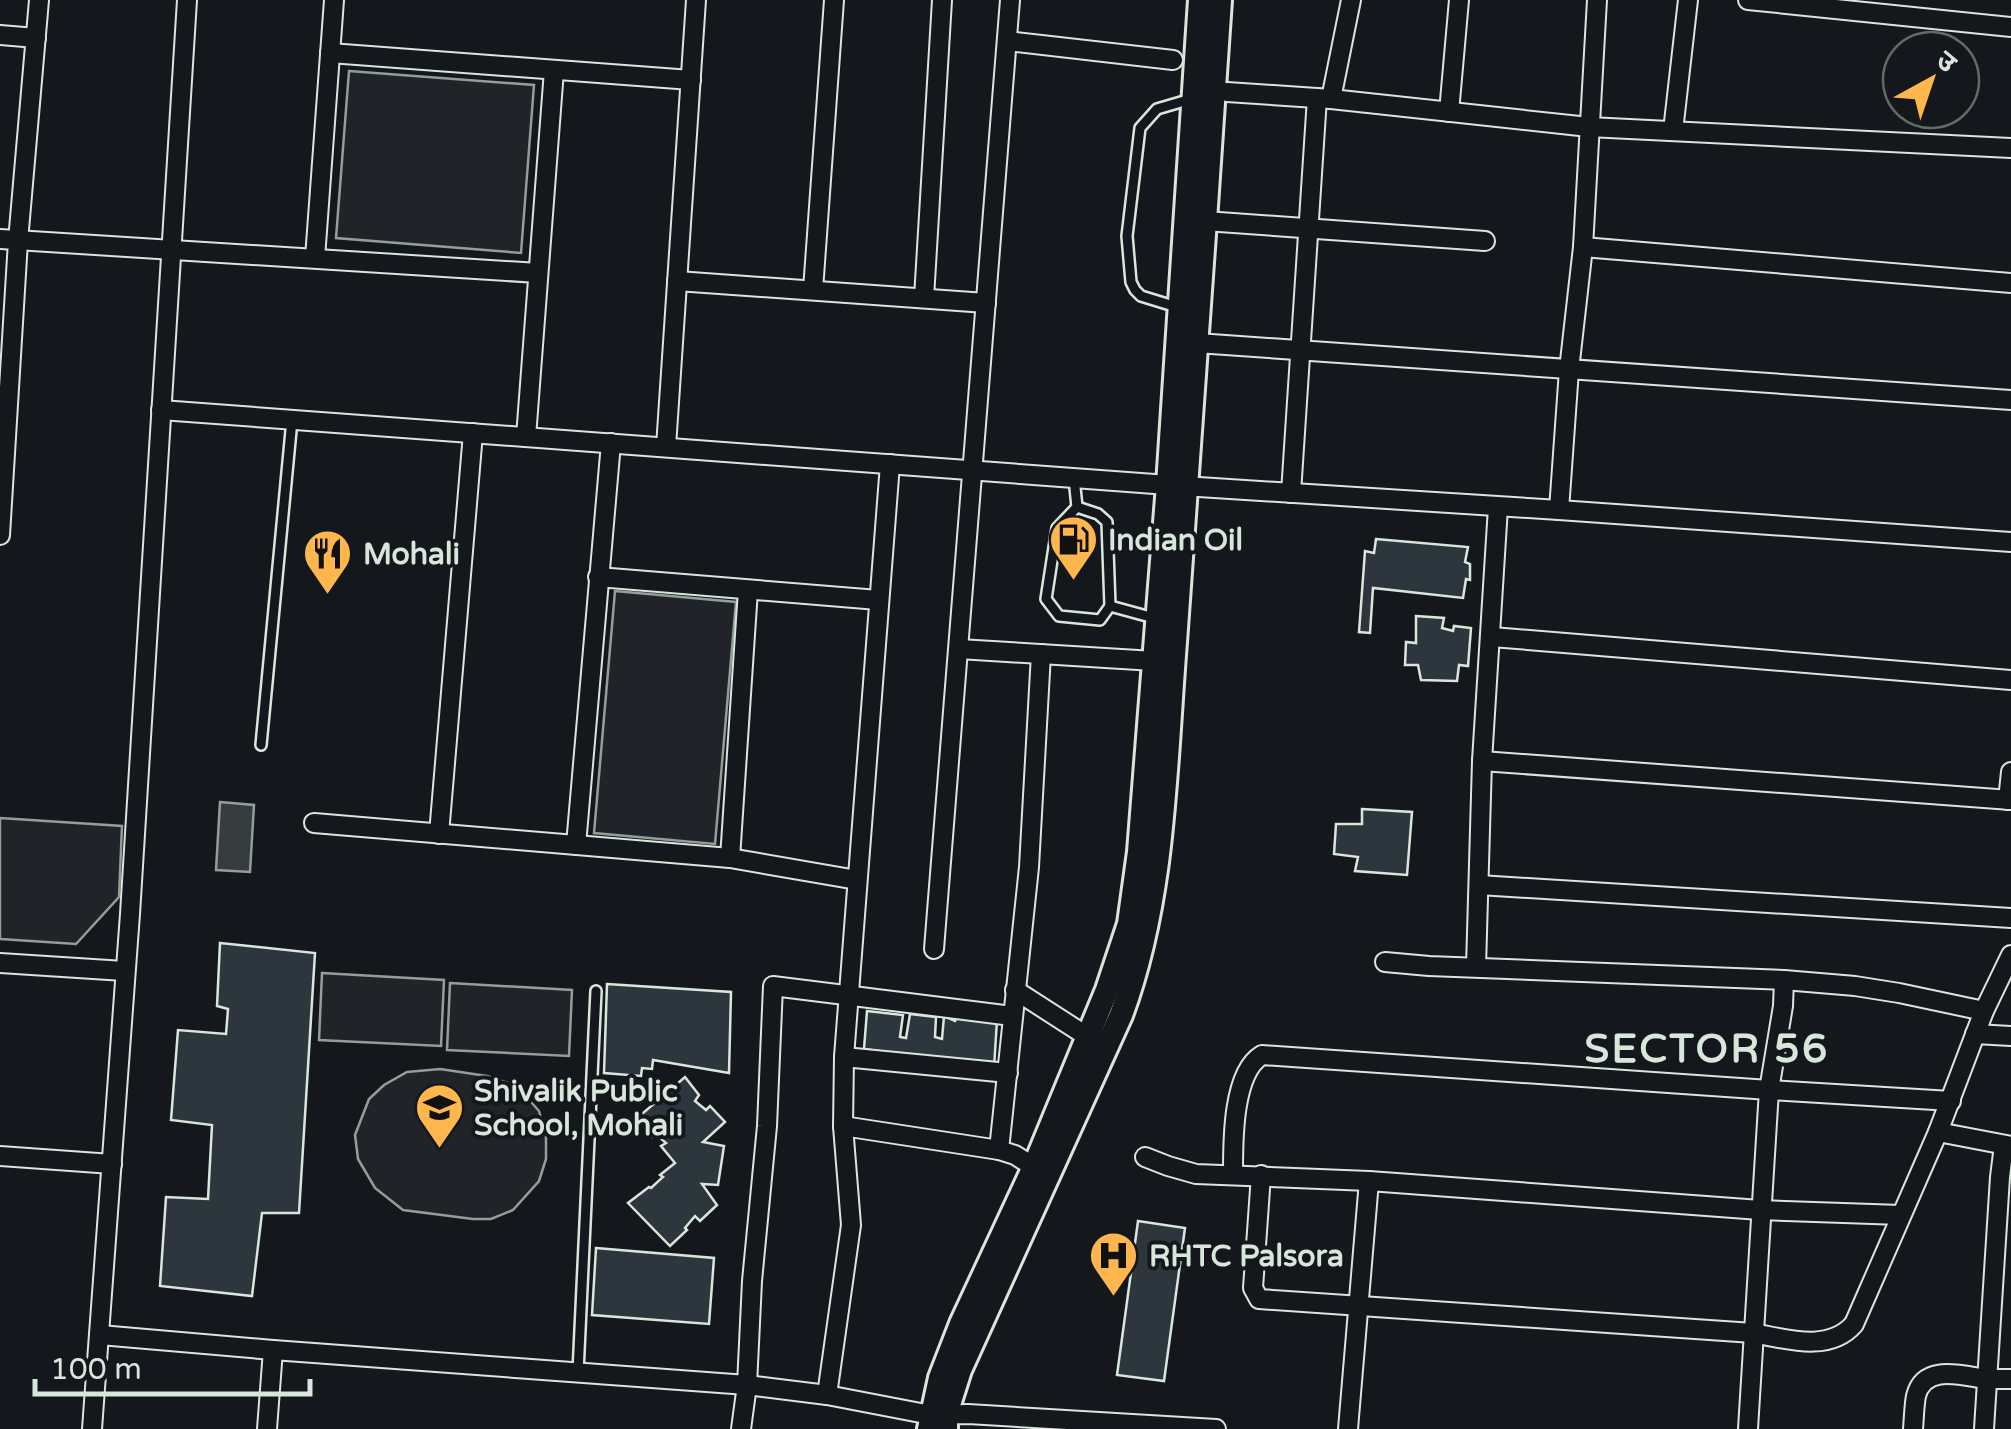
<svg xmlns="http://www.w3.org/2000/svg" width="2011" height="1429" viewBox="0 0 2011 1429" font-family="'Varela Round','Noto Sans Devanagari',sans-serif">
	<style>
		.green { fill: #202428; stroke: #939e99; stroke-width: 2.5 }
		.water { fill: #363b3e; stroke: #939e99; stroke-width: 2.5 }
		.building { fill: #2c363c; stroke: #d8e6dc; stroke-width: 2.5 }
		.lines { fill: none; stroke-linecap: round; stroke-linejoin: round }
		.lane-casing { stroke: #d8e6dc; stroke-width: 14 }
		.street-casing { stroke: #d8e6dc; stroke-width: 22 }
		.secondary-casing { stroke: #d8e6dc; stroke-width: 28 }
		.lane { stroke: #14181c; stroke-width: 9 }
		.street { stroke: #14181c; stroke-width: 18 }
		.secondary { stroke: #14181c; stroke-width: 22 }
		.labels { text-anchor: middle; dominant-baseline: central; stroke-width: 8; stroke-linejoin: round; paint-order: stroke }
		.poi-label { font-size: 30px; font-weight: bold; fill: #d8e6dc; stroke: #14181c; text-anchor: start }
		.district-label { font-size: 40px; font-weight: bold; letter-spacing: 2.5px; fill: #d8e6dc; stroke: #14181c }
	</style>
	<rect width="100%" height="100%" fill="#14181c"/>
	<!-- green -->
	<g class="green">
		<polygon points="349,71 534,85 521,253 336,238"/>
		<polygon points="615,591 736,602 715,844 594,833"/>
		<polygon points="0,818 122,826 119,897 76,944 0,939"/>
		<polygon points="322,973 444,980 441,1046 319,1040"/>
		<polygon points="450,983 572,990 569,1056 447,1050"/>
		<polygon points="440,1069 487,1076 517,1086 539,1111 546,1135 546,1159 539,1181 513,1210 491,1219 473,1219 403,1210 375,1188 358,1159 355,1135 369,1099 384,1085 407,1072"/>
	</g>
	<!-- water -->
	<polygon class="water" points="220,802 254,805 250,872 216,870"/>
	<!-- building -->
	<g class="building">
		<polygon points="1376,539 1468,547 1465,562 1470,564 1470,580 1466,579 1463,598 1373,588 1370,633 1359,632 1365,551 1374,553"/>
		<polygon points="1416,616 1444,618 1442,628 1453,631 1454,626 1471,628 1468,666 1459,665 1457,681 1421,680 1418,665 1405,665 1406,642 1416,643"/>
		<polygon points="1362,809 1412,812 1407,875 1355,871 1358,857 1334,854 1336,824 1362,824"/>
		<polygon points="220,943 315,953 299,1213 262,1213 252,1296 160,1286 166,1197 208,1199 212,1125 171,1120 178,1030 226,1034 228,1009 217,1006"/>
		<polygon points="607,984 731,992 729,1073 653,1060 652,1069 642,1068 641,1076 604,1073"/>
		<polygon points="867,1011 903,1015 900,1037 906,1038 910,1014 936,1017 935,1037 942,1039 944,1016 955,1021 958,1016 997,1020 994,1068 864,1049"/>
		<polygon points="685,1077 699,1095 695,1101 706,1110 710,1106 725,1122 703,1142 724,1146 718,1185 702,1184 717,1205 700,1221 695,1216 685,1228 687,1230 670,1246 628,1203 649,1187 651,1188 663,1177 660,1175 675,1163 661,1146 666,1143 657,1135 652,1137 636,1119"/>
		<polygon points="1138,1221 1185,1228 1164,1381 1117,1375"/>
		<polygon points="596,1248 714,1258 709,1324 592,1315"/>
	</g>
	<g class="lines">
		<defs>
			<g id="lane">
				<polyline points="1180,308 1141,296 1135,290 1131,282 1127,236 1140,128 1157,109 1191,99"/>
				<polyline points="1074,478 1077,507 1057,528 1046,599 1059,616 1100,620 1110,606 1154,618"/>
				<polyline points="1077,507 1098,514 1107,522 1110,606"/>
				<polyline points="261,745 292,420"/>
				<polyline points="578,1372 596,991"/>
			</g>
			<g id="street">
				<polyline points="1748,0 2011,27"/>
				<polyline points="0,35 36,38"/>
				<polyline points="1007,41 1173,60"/>
				<polyline points="330,53 691,80"/>
				<polyline points="1227,92 1331,99 1589,127 2011,148"/>
				<polyline points="1331,99 1351,0"/>
				<polyline points="1449,112 1459,0"/>
				<polyline points="1673,131 1688,0"/>
				<polyline points="1205,221 1485,241"/>
				<polyline points="0,239 538,273"/>
				<polyline points="1583,247 2011,283"/>
				<polyline points="315,258 334,0"/>
				<polyline points="677,281 986,303"/>
				<polyline points="813,290 834,0"/>
				<polyline points="924,298 942,0"/>
				<polyline points="1197,343 2011,400"/>
				<polyline points="161,410 1168,485 1559,510 2011,542"/>
				<polyline points="526,437 554,70"/>
				<polyline points="666,447 696,0"/>
				<polyline points="1291,493 1317,98"/>
				<polyline points="1559,510 1569,370 1583,247 1597,0"/>
				<polyline points="0,535 18,241 39,0"/>
				<polyline points="598,577 878,600"/>
				<polyline points="1492,637 2011,680"/>
				<polyline points="959,649 1154,661"/>
				<polyline points="1482,761 2011,800"/>
				<polyline points="2008,800 2011,772"/>
				<polyline points="314,823 730,858 857,880"/>
				<polyline points="439,834 473,433"/>
				<polyline points="576,845 611,443"/>
				<polyline points="730,858 748,590"/>
				<polyline points="1479,885 2011,918"/>
				<polyline points="934,949 1010,0"/>
				<polyline points="1385,962 1429,966 1784,980 1855,986 1899,993 1984,1011"/>
				<polyline points="0,963 124,971"/>
				<polyline points="1476,967 1482,761 1498,507"/>
				<polyline points="1015,990 1088,1037"/>
				<polyline points="1975,1034 2011,1036"/>
				<polyline points="844,1057 1008,1073"/>
				<polyline points="843,1126 999,1150 1015,1155 1034,1167"/>
				<polyline points="1938,1132 2011,1146"/>
				<polyline points="999,1150 1029,867 1041,654"/>
				<polyline points="0,1156 112,1164"/>
				<polyline points="1145,1157 1168,1166 1196,1174 1369,1181 1760,1210 1901,1215"/>
				<path d="M1233,1175C1233,1143 1232,1073 1262,1055L1769,1090L1951,1101"/>
				<path d="M1261,1175L1253,1288L1259,1299L1753,1333C1786,1339 1829,1353 1854,1324L1938,1132L1984,1011L2011,955"/>
				<polyline points="100,1335 273,1350 747,1385 827,1395 931,1415 968,1414 1216,1429"/>
				<polyline points="827,1395 851,1225 843,1126 844,1057 890,464"/>
				<polyline points="92,1429 130,914 187,0"/>
				<polyline points="267,1429 273,1350"/>
				<polyline points="741,1429 747,1385 752,1281 767,1126 773,986 1012,1016"/>
				<polyline points="1348,1429 1369,1181"/>
				<polyline points="1748,1429 1769,1090 1783,1006 1784,980"/>
				<path d="M1913,1429C1914,1418 1914,1407 1916,1396C1924,1363 1963,1376 1986,1379C1994,1379 2003,1379 2011,1379"/>
				<polyline points="1984,1429 2000,1177 2004,1145"/>
			</g>
			<g id="secondary">
				<polyline points="929,1429 940,1378 961,1324 1034,1167 1107,990 1129,924 1139,852 1168,485 1200,0"/>
				<path d="M946,1429V1414L960,1370L1121,1015C1165,897 1165,766 1175,642C1192,428 1205,214 1220,0"/>
			</g>
		</defs>
		<!-- lane casing -->
		<use href="#lane" class="lane-casing"/>
		<!-- street casing -->
		<use href="#street" class="street-casing"/>
		<!-- secondary casing -->
		<use href="#secondary" class="secondary-casing"/>
		<!-- lane -->
		<use href="#lane" class="lane"/>
		<!-- street -->
		<use href="#street" class="street"/>
		<!-- secondary -->
		<use href="#secondary" class="secondary"/>
	</g>
	<!-- icons -->
	<defs>
		<symbol id="fuel-pin" viewBox="-11 -11 22 30"><path d="M0 17L-7.5 6A9.5 9.5 0 1 1 7.5 6Z" fill="#ffb74d" stroke="#14181c"/><path d="M-5.5-6h7V0h2V4h1.3V-2.5L3-4.5l.8-.8L6-3V5H2.5V1h-1V6h-7ZM-4.2-4.7v3.2H.2V-4.7Z" fill="#111"/></symbol>
		<symbol id="restaurant-pin" viewBox="-11 -11 22 30"><path d="M0 17L-7.5 6A9.5 9.5 0 1 1 7.5 6Z" fill="#ffb74d" stroke="#14181c"/><path d="M-5-6h1v4h1v-4h1v4h1v-4h1v5L-1.5 .5V6h-2V.5L-5-1ZM5-6V6H3V1.5H1.5Q1.5-4 5-6Z" fill="#111"/></symbol>
		<symbol id="school-pin" viewBox="-11 -11 22 30"><path d="M0 17L-7.5 6A9.5 9.5 0 1 1 7.5 6Z" fill="#ffb74d" stroke="#14181c"/><path d="M0-5L7-2L0 1L-7-2ZM-4 1L0 2.5L4 1V4Q0 6-4 4Z" fill="#111"/></symbol>
		<symbol id="hospital-pin" viewBox="-11 -11 22 30"><path d="M0 17L-7.5 6A9.5 9.5 0 1 1 7.5 6Z" fill="#ffb74d" stroke="#14181c"/><path d="M-5-5h3v3.5h4V-5h3V5h-3V1.5h-4V5h-3Z" fill="#111"/></symbol>
	</defs>
	<g fill-rule="evenodd">
		<use href="#fuel-pin" x="1046" y="512" width="55" height="75"/>
		<use href="#restaurant-pin" x="300" y="526" width="55" height="75"/>
		<use href="#school-pin" x="412" y="1080" width="55" height="75"/>
		<use href="#hospital-pin" x="1086" y="1228" width="55" height="75"/>
	</g>
	<g class="labels">
		<!-- poi labels -->
		<g class="poi-label">
			<text x="1108" y="540">Indian Oil</text>
			<text x="363" y="554">Mohali</text>
			<text x="474" y="1091">Shivalik Public<tspan x="474" dy="34">School, Mohali</tspan></text>
			<text x="1149" y="1256">RHTC Palsora</text>
		</g>
		<!-- district labels -->
		<g class="district-label">
			<text x="1707" y="1049">SECTOR 56</text>
		</g>
	</g>
	<!-- north arrow -->
	<g transform="translate(1931 80) rotate(40)"><circle r="48" fill="#14181c" stroke="#626a69" stroke-width="2.5"/>
	<path d="M0-8L18 38L0 25L-18 38Z" fill="#ffb74d"/>
	<text y="-15" font-size="28" font-weight="bold" text-anchor="middle" fill="#d8e6dc">उ</text>
	</g>
	<!-- scale -->
	<path d="M35 1379v15h275v-15" fill="none" stroke="#d8e6dc" stroke-width="5"/>
	<text x="50" y="1379" font-size="30" fill="#d8e6dc" stroke="#14181c" stroke-width="8" paint-order="stroke">100 m</text>
</svg>
